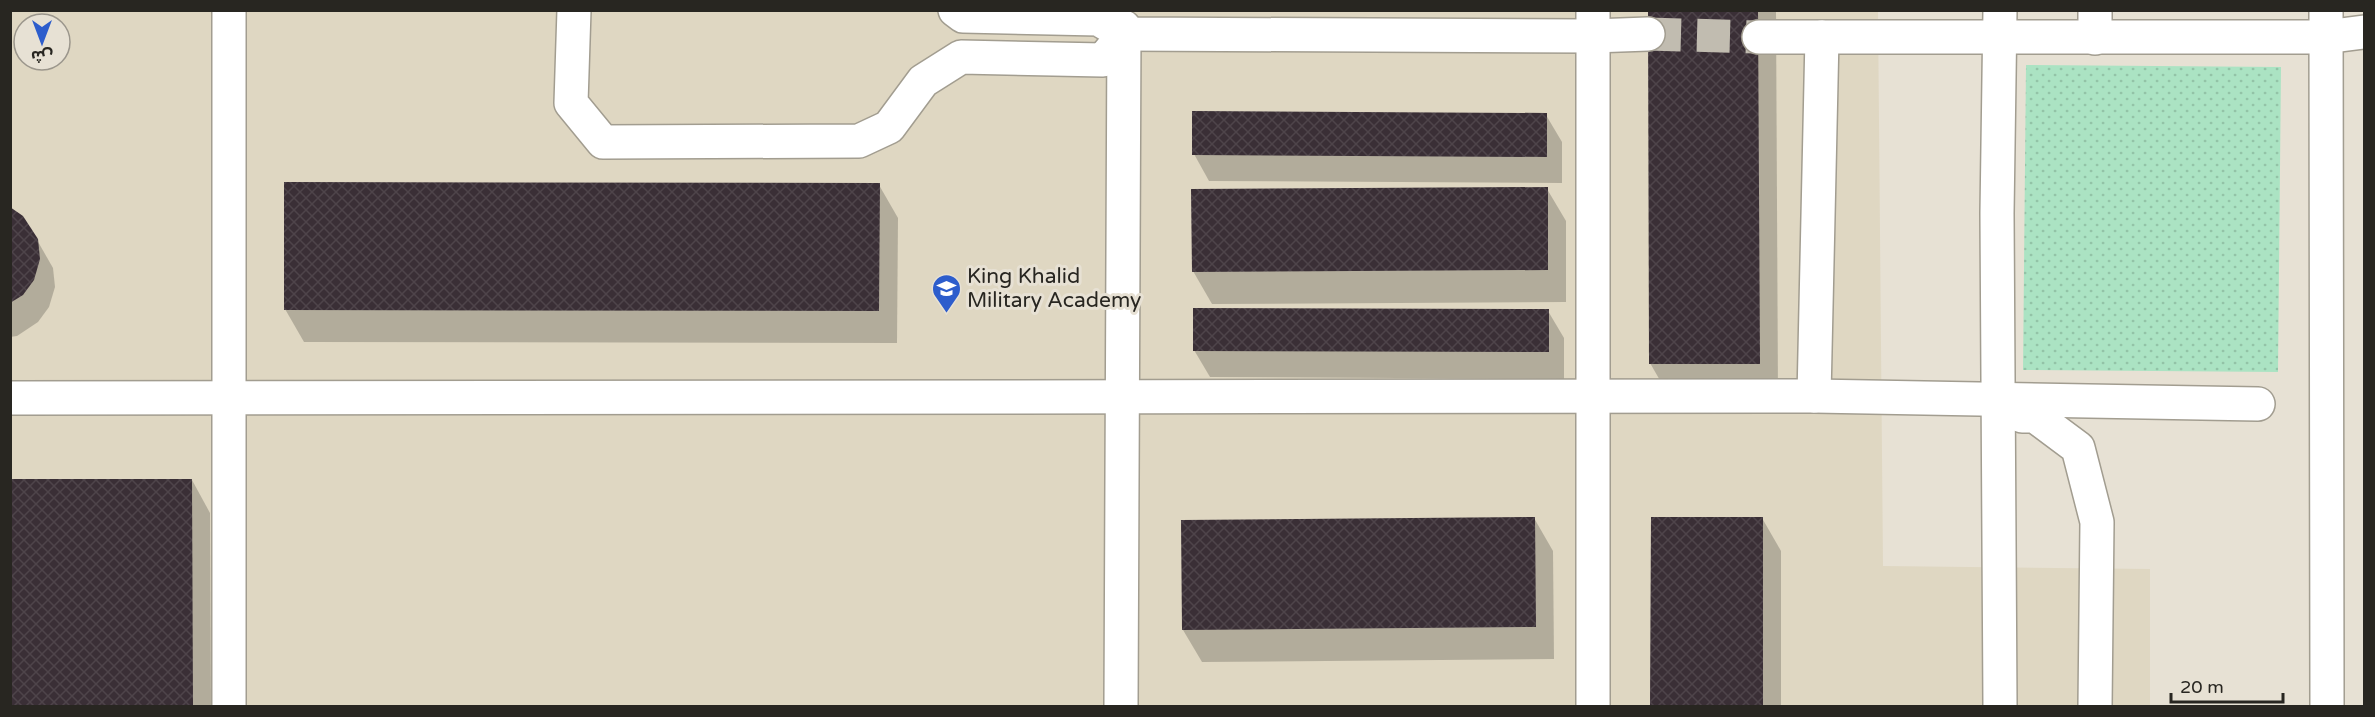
<svg xmlns="http://www.w3.org/2000/svg" width="2375" height="717" viewBox="0 0 2375 717" font-family="'Varela Round','Noto Sans Arabic',sans-serif">
	<style>
		.built { fill: #dfd7c2; fill-rule: evenodd }
		.green { fill: url(#green-dots) }
		.shadow { fill: #0003 }
		.building { fill: url(#building-cross-hatch) }
		.lines { fill: none; stroke-linecap: round; stroke-linejoin: round }
		.minor-tunnel { stroke: #c1bcb0; stroke-width: 33; stroke-dasharray: 33 16; stroke-linecap: butt }
		.minor-casing { stroke: #a29d90; stroke-width: 36 }
		.major-casing { stroke: #a29d90; stroke-width: 36 }
		.minor { stroke: #fff; stroke-width: 33 }
		.major { stroke: #fff; stroke-width: 33 }
		.labels { text-anchor: middle; dominant-baseline: central; stroke-width: 6; stroke-linejoin: round; paint-order: stroke }
		.poi-label { font-size: 21px; fill: #282621; stroke: #e7e1d4; text-anchor: start }
	</style>
	<defs>
		<pattern id="green-dots" width="8" height="8" patternUnits="userSpaceOnUse" patternTransform="scale(1.5)"><rect width="8" height="8" fill="#abe3c3"/><path d="M2 2h.1M6 6h.1" fill="none" stroke="#93c3a7" stroke-width="1.8" stroke-linecap="round"/></pattern>
		<pattern id="building-cross-hatch" width="8" height="8" patternUnits="userSpaceOnUse" patternTransform="scale(1.5)"><rect width="8" height="8" fill="#3a2f36"/><path d="M0 0l8 8M0 8l8-8" fill="none" stroke="#4e444a"/></pattern>
	</defs>
	<rect width="100%" height="100%" fill="#e7e1d4"/>
	<!-- built -->
	<path class="built" d="M10,11H1878L1883,566L2150,569V706H11ZM24,24H60V60H24Z"/>
	<!-- green -->
	<polygon class="green" points="2026,65 2281,67 2278,372 2023,370"/>
	<!-- shadow -->
	<g class="shadow">
		<polygon points="1649,10 1776,10 1778,396 1669,396 1650,363"/>
		<polygon points="1546,115 1562,142 1562,183 1209,181 1194,154"/>
		<polygon points="879,185 898,218 897,343 304,342 285,309"/>
		<polygon points="1547,189 1566,221 1566,302 1212,304 1193,271"/>
		<polygon points="10,209 37,240 53,268 55,287 49,307 38,322 17,336 10,337"/>
		<polygon points="1548,311 1564,338 1564,379 1210,377 1194,350"/>
		<polygon points="192,480 210,513 211,706 10,706 10,481"/>
		<polygon points="1534,518 1553,551 1554,659 1202,662 1183,630"/>
		<polygon points="1652,518 1762,518 1781,551 1781,706 1652,706"/>
	</g>
	<!-- building -->
	<g class="building">
		<polygon points="1648,10 1758,10 1760,364 1649,364"/>
		<polygon points="1192,111 1547,113 1547,157 1192,155"/>
		<polygon points="284,182 880,183 879,311 284,310"/>
		<polygon points="1548,187 1548,270 1192,272 1191,189"/>
		<polygon points="10,207 23,216 38,239 40,259 34,280 23,295 10,303"/>
		<polygon points="1193,308 1549,309 1549,352 1193,351"/>
		<polygon points="10,479 192,479 193,706 10,706"/>
		<polygon points="1535,517 1536,627 1182,630 1181,520"/>
		<polygon points="1651,517 1763,517 1763,706 1650,706"/>
	</g>
	<g class="lines">
		<!-- minor-tunnel -->
		<polyline class="minor-tunnel" points="1648,34 1759,37"/>
		<defs>
			<g id="minor">
				<polyline points="574,10 571,103 603,142 859,141 889,127 923,81 961,57 1103,60 1124,34"/>
				<polyline points="955,10 963,16 1098,19 1124,34 1593,36 1648,34"/>
				<polyline points="2000,10 1997,213 2000,706"/>
				<polyline points="2095,10 2095,38"/>
				<polyline points="1759,37 2325,37 2364,32"/>
				<polyline points="1814,396 1822,37"/>
				<polyline points="10,398 1814,396 2258,404"/>
				<polyline points="2006,408 2022,416 2035,416 2078,448 2097,522 2095,706"/>
				<polyline points="229,706 229,10"/>
				<polyline points="1121,706 1124,27"/>
				<polyline points="1593,706 1593,10"/>
			</g>
			<polyline id="major" points="2326,10 2327,706"/>
		</defs>
		<!-- minor casing -->
		<use href="#minor" class="minor-casing"/>
		<!-- major casing -->
		<use href="#major" class="major-casing"/>
		<!-- minor -->
		<use href="#minor" class="minor"/>
		<!-- major -->
		<use href="#major" class="major"/>
	</g>
	<!-- icons -->
	<defs>
		<symbol id="university-pin" viewBox="-11 -11 22 30"><path d="M0 17L-7.5 6A9.5 9.5 0 1 1 7.5 6Z" fill="#2d5dcc" stroke="#e7e1d4"/><path d="M0-5L7-2L0 1L-7-2ZM-4 1L0 2.5L4 1V4Q0 6-4 4Z" fill="#fff"/></symbol>
	</defs>
	<g fill-rule="evenodd">
		<use href="#university-pin" x="930" y="272" width="33" height="45"/>
	</g>
	<g class="labels">
		<!-- poi labels -->
		<g class="poi-label">
			<text x="967" y="276">King Khalid<tspan x="967" dy="24">Military Academy</tspan></text>
		</g>
	</g>
	<!-- border -->
	<rect width="2375" height="717" fill="none" stroke="#282621" stroke-width="24"/>
	<!-- north arrow -->
	<g transform="translate(42 42) rotate(180)"><circle r="28" fill="#e7e1d4" stroke="#9b968c" stroke-width="1.5"/>
	<path d="M0-4.5L10 22L0 15L-10 22Z" fill="#2d5dcc"/>
	<text y="-9" font-size="16" font-weight="bold" text-anchor="middle" fill="#282621">ش</text>
	</g>
	<!-- scale -->
	<path d="M2171 693v9h112v-9" fill="none" stroke="#282621" stroke-width="3"/>
	<text x="2180" y="693" font-size="18" fill="#282621" stroke="#e7e1d4" stroke-width="4.5" paint-order="stroke">20 m</text>
</svg>
